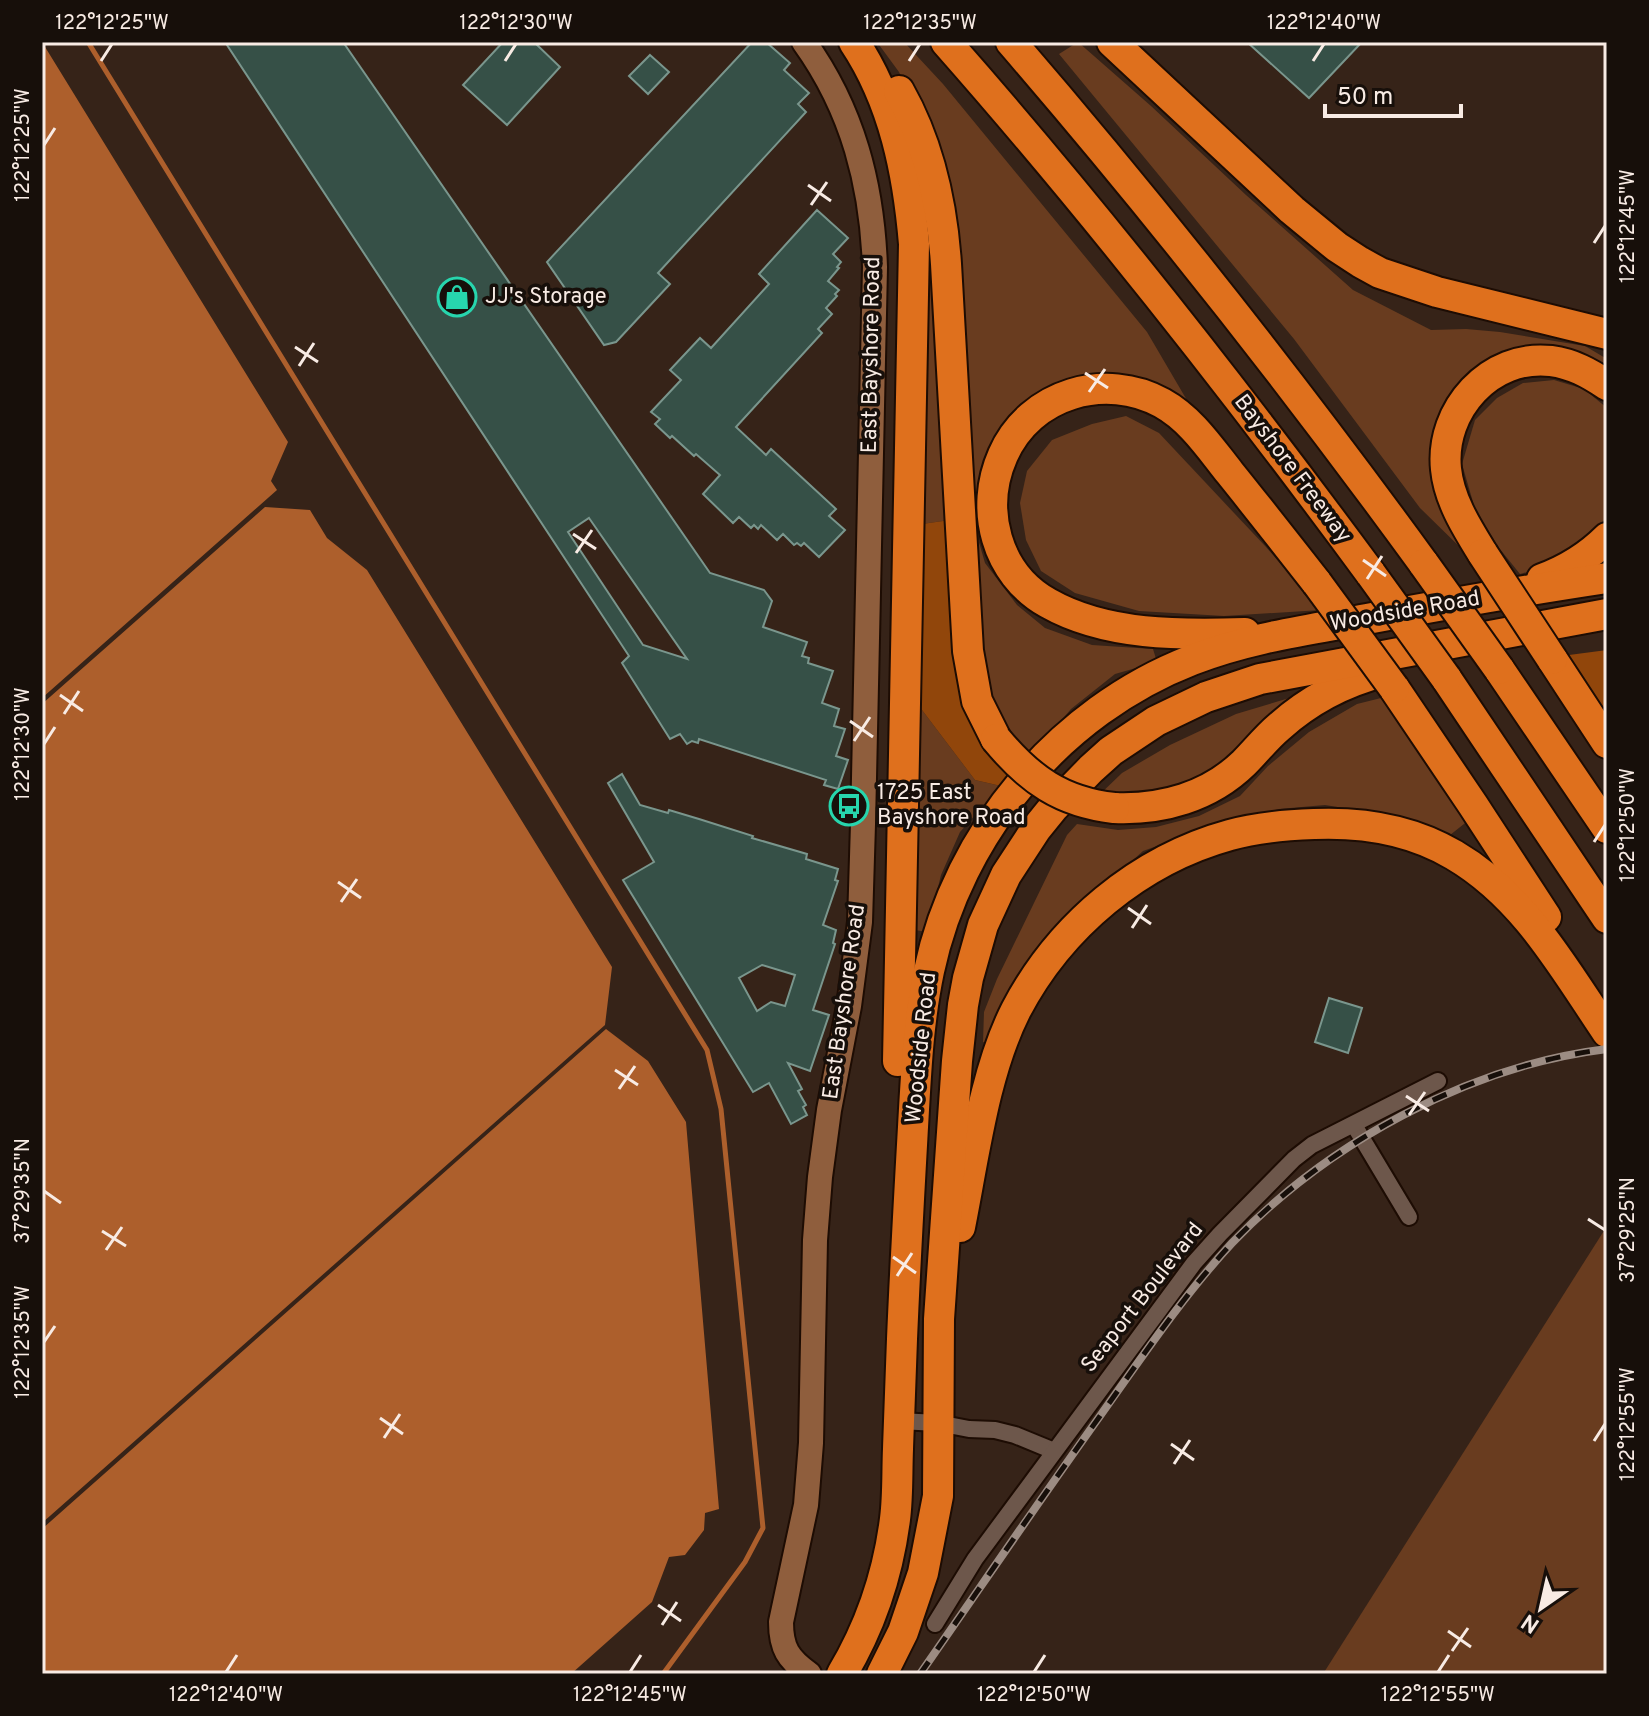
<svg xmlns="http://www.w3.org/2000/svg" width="1649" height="1716" viewBox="0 0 1649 1716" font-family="Overpass,sans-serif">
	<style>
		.green { fill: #693c1f }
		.forest { fill: #91460b }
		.water { fill: #ad5f2c }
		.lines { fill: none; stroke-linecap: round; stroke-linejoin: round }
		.stream { stroke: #ad5f2c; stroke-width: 5 }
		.building { fill: #365047; stroke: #7a968d; stroke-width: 2; fill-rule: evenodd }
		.street-casing { stroke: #1d0c03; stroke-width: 20 }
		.secondary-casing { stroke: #1d0c03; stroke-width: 28 }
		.highway-casing { stroke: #1d0c03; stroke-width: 34 }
		.street { stroke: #6d574b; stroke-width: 16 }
		.secondary { stroke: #8f5e3d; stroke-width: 24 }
		.highway { stroke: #df701d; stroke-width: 30 }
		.rail-casing { stroke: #9c8c83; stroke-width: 8 }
		.rail { stroke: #170f0a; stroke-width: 5; stroke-dasharray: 15; stroke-linecap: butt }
		.highway-bridge-casing { stroke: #1d0c03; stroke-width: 34; stroke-linecap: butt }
		.highway-bridge { stroke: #df701d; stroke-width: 30 }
		.ticks { fill: none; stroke: #f8ebe4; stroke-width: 3 }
		.labels { text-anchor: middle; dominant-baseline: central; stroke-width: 7; stroke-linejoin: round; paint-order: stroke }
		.poi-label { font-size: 22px; fill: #f8ebe4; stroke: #170f0a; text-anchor: start }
		.street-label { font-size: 22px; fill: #f8ebe4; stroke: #170f0a }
		.neatline { fill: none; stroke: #f8ebe4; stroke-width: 3 }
		.ticks-label { font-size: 20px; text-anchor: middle; fill: #f8ebe4 }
	</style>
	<rect width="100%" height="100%" fill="#362318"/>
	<!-- green -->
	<g class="green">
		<polygon points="877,42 904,42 943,84 1147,332 1188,402 1145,381 1102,374 1059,385 987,459 977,495 975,512 964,367 940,161 899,72"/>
		<polygon points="1078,42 1151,106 1246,195 1353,290 1431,330 1466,329 1500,332 1585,346 1607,359 1607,373 1502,362 1437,447 1467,554 1420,508 1294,339 1059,54"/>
		<polygon points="928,244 938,273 950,520 922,524"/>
		<polygon points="1554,380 1584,389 1607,408 1607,527 1560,563 1520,574 1499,548 1475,509 1462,464 1475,420 1497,398 1523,383"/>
		<polygon points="1126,416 1159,433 1266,547 1321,610 1224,616 1139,611 1075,593 1041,571 1026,540 1020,503 1027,471 1052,440 1092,424"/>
		<polygon points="976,532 985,563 1017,605 1045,628 1092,645 1153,649 1157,662 1115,674 1071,709 1030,757 1009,740 988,702"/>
		<polygon points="1306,693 1242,757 1173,795 1096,798 1122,773 1170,745 1236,714"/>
		<polygon points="1381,698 1469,820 1445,839 1393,816 1325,805 1279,809 1205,829 1143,851 1087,902 991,1044 983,1042 984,1012 997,979 1067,835 1077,824 1118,830 1156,827 1199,816 1240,796 1268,766 1309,732 1357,704"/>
		<polygon points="919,706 975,780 1001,786 960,832 941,875 927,932 915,930"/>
		<polygon points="1607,1226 1607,1674 1323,1674"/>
	</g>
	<!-- forest -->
	<g class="forest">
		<polygon points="950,520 958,619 957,675 976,730 1007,776 1001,786 975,780 919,706 922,524"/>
		<polygon points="1607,650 1607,715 1569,655"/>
	</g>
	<!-- water -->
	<g class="water">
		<polygon points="42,42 288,442 271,481 277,490 42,698"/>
		<polygon points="265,507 310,510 327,538 367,570 612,967 605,1025 42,1523 42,704"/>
		<polygon points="606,1029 648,1061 686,1122 719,1509 705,1513 704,1530 685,1555 669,1557 652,1602 571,1674 42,1674 42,1529"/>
	</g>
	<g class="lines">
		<!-- stream -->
		<polyline class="stream" points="88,42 707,1050 721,1109 763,1528 745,1562 663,1674"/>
	</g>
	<!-- building -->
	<g class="building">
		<path d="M225,42H343L710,573L764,590L772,601L763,627L807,642L802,656L809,658L808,663L833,671L822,703L839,709L834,726L845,729L836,756L848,760L838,789L824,785L826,780L699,739L698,743L692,741L687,744L680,734L670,739L622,663L629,656ZM589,518L687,659L643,645L568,532Z"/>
		<polygon points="503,42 534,42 560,67 507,125 463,85"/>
		<polygon points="752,42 766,42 790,63 784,70 809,93 798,104 806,112 658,273 670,284 616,342 604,345 547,262"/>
		<polygon points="1247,42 1362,42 1309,98"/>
		<polygon points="650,55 669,72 648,94 629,76"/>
		<polygon points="817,210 848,238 833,254 841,262 837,267 839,268 828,281 839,290 835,294 837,296 826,308 832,314 818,329 822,333 736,427 766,455 771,449 836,509 829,516 845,530 819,557 804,543 801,546 797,543 794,545 783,534 777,540 761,525 758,529 754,525 751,528 739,517 733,523 703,494 720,475 696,454 694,456 672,436 670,438 655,424 660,419 651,412 681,380 670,370 700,338 711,348 769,284 759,274"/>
		<path d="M622,774L640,805L668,813L669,810L699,819L753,836L752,838L807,854L806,859L838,869L835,880L838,881L823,925L836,930L833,943L835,944L813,1010L829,1015L810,1071L788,1063L802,1089L798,1091L806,1105L803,1107L807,1115L791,1124L769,1083L753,1092L623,880L654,862L608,783ZM762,965L795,975L785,1006L771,1002L757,1011L739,978Z"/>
		<polygon points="1329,998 1362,1008 1348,1053 1315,1042"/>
	</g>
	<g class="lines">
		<defs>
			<g id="street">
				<polyline points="1354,1125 1409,1217"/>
				<polyline points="899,1421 938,1423 969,1429 995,1430 1015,1435 1054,1451"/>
				<polyline points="935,1624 975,1559 1194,1263 1220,1234 1294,1159 1312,1145 1438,1081"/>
			</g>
			<path id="secondary" d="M804,42C853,110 872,185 875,267L863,824L860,922L849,1006L829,1110L820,1177L815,1240L811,1443L806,1505L781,1622C781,1648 788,1659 809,1674"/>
			<g id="highway">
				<path d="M854,42C894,102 908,173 914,244L898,1061"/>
				<path d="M946,42C1096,212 1236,391 1371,574"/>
				<path d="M1011,42C1156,210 1293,384 1424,564"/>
				<polyline points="1112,42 1292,210 1337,247 1360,262 1380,273 1437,292 1607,334"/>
				<path d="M899,91C929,144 942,204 946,264L968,651L977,701L996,739"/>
				<path d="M1483,554C1467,528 1449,500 1446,469C1440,410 1490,354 1551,361C1573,364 1589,373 1607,385"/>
				<path d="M1542,579C1566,570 1589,556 1607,538"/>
				<path d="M1245,633C1181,635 1106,636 1048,603C996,574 979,509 1003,455C1030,393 1106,372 1162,403C1191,419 1210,448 1230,473C1259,509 1288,546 1317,583"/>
				<polyline points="1552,659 1607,743"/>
				<polyline points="1499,669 1607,828"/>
				<polyline points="1446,678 1607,918"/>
				<polyline points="1394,688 1473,805 1546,917"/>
				<path d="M1114,808C1162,810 1209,797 1244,763C1256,751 1266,738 1279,727C1308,701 1344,682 1382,672"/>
				<path d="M960,1227C974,1157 984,1073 1016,1010C1060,926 1139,860 1230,835C1257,827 1287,825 1314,824C1362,822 1412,830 1454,855C1524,896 1563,967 1607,1032"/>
				<path d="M842,1674C870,1627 888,1574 895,1519C898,1496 897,1472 898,1449C899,1412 901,1375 902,1339C905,1268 909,1198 913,1127C916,1075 918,1023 929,971C958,833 1060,711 1192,660C1248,638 1308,630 1367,619C1447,604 1527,590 1607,578"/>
				<polyline points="882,1674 903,1632 923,1573 938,1496 939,1319 957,1061 963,1005 968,978 983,925 1006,875 1036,829 1053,808 1091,769 1111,751 1156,721 1206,697 1260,679 1607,614"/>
			</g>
		</defs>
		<!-- street casing -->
		<use href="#street" class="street-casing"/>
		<!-- secondary casing -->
		<use href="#secondary" class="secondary-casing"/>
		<!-- highway casing -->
		<use href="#highway" class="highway-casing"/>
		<!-- street -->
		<use href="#street" class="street"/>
		<!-- secondary -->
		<use href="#secondary" class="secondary"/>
		<!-- highway -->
		<use href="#highway" class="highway"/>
		<defs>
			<path id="rail" d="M920,1674C980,1588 1039,1501 1100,1416C1142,1357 1183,1296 1232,1243C1328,1143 1468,1066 1607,1049"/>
		</defs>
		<!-- rail casing -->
		<use href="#rail" class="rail-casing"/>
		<!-- rail -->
		<use href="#rail" class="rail"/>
		<defs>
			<g id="highway-bridge">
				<polyline points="1483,554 1552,659"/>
				<polyline points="1424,564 1499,669"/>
				<polyline points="1371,574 1446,678"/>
				<polyline points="1317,583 1394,688"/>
				<path d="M996,739C1029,779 1061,802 1114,808"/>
			</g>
		</defs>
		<!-- highway-bridge casing -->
		<use href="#highway-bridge" class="highway-bridge-casing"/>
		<!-- highway-bridge -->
		<use href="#highway-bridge" class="highway-bridge"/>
	</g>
	<!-- ticks -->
	<path class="ticks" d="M101,61L112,44M505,61L516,44M909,61L920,44M1313,61L1324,44M44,145L55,128M808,185L831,201M811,205L827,182M1594,243L1605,226M295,347L318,362M299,366L314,343M1085,373L1108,388M1089,392L1105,369M573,534L596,549M576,553L592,530M1363,560L1386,576M1367,579L1382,556M60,695L83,711M64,714L79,691M850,721L873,737M854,741L870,717M44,744L55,727M1594,842L1605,825M338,882L361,898M341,902L357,879M1128,908L1151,924M1132,928L1147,905M615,1070L638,1085M619,1089L635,1066M1406,1096L1429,1111M1409,1115L1425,1092M44,1191L61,1203M1588,1219L1605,1230M102,1231L126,1246M106,1250L122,1227M893,1257L916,1273M897,1276L912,1253M44,1342L55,1326M380,1418L403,1434M384,1438L400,1414M1594,1441L1605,1424M1171,1444L1194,1460M1174,1464L1190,1440M658,1605L681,1621M662,1625L677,1602M1448,1631L1471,1647M1452,1651L1468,1628M226,1672L237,1655M630,1672L641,1655M1034,1672L1045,1655M1438,1672L1449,1655"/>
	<!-- icons -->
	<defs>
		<symbol id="shop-ring" viewBox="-11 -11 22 22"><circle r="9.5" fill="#170f0a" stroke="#27d5ad" stroke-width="1.5"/><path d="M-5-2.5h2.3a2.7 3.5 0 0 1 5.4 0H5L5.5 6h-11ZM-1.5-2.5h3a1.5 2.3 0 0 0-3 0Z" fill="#27d5ad"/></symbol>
		<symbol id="bus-ring" viewBox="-11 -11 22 22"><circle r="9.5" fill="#170f0a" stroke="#27d5ad" stroke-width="1.5"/><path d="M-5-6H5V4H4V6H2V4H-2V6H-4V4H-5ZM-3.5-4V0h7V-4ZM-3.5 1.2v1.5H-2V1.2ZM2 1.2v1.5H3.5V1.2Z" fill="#27d5ad"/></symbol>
	</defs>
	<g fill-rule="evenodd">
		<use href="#shop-ring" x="435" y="275" width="44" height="44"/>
		<use href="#bus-ring" x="827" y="784" width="44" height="44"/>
	</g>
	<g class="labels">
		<!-- poi labels -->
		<g class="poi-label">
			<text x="485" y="297">JJ's Storage</text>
			<text x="877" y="793">1725 East<tspan x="877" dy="25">Bayshore Road</tspan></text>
		</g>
		<!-- street labels -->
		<g class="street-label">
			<text transform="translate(872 355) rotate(-89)">East Bayshore Road</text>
			<text transform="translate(1292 469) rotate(53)">Bayshore Freeway</text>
			<text transform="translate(1405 612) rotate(-10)">Woodside Road</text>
			<text transform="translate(845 1002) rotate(-82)">East Bayshore Road</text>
			<text transform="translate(922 1048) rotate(-84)">Woodside Road</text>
			<text transform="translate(1143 1298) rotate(-52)">Seaport Boulevard</text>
		</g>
	</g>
	<!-- border -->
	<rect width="1649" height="1716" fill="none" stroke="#170f0a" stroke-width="88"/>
	<!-- north arrow -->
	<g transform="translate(1541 1608) rotate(214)" stroke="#170f0a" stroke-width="6" paint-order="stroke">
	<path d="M0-6L14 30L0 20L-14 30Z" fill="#f8ebe4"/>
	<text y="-12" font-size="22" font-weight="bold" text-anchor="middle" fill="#f8ebe4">N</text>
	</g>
	<!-- scale -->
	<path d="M1325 104v12h136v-12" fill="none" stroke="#f8ebe4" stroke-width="4"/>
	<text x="1337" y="104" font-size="24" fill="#f8ebe4" stroke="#170f0a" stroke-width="6" paint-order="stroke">50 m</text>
	<rect x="44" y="44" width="1561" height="1628" class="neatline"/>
	<g class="ticks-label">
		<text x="112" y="29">122°12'25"W</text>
		<text x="516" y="29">122°12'30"W</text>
		<text x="920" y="29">122°12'35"W</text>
		<text x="1324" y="29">122°12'40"W</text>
		<text transform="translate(22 145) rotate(-90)" y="7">122°12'25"W</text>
		<text transform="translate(1627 226) rotate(-90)" y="7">122°12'45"W</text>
		<text transform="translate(22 744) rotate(-90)" y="7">122°12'30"W</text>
		<text transform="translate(1627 825) rotate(-90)" y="7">122°12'50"W</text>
		<text transform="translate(22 1191) rotate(-90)" y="7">37°29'35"N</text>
		<text transform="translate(1627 1230) rotate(-90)" y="7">37°29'25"N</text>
		<text transform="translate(22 1342) rotate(-90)" y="7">122°12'35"W</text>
		<text transform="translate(1627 1424) rotate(-90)" y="7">122°12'55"W</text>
		<text x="226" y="1701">122°12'40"W</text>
		<text x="630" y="1701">122°12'45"W</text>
		<text x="1034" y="1701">122°12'50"W</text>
		<text x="1438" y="1701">122°12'55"W</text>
	</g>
</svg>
